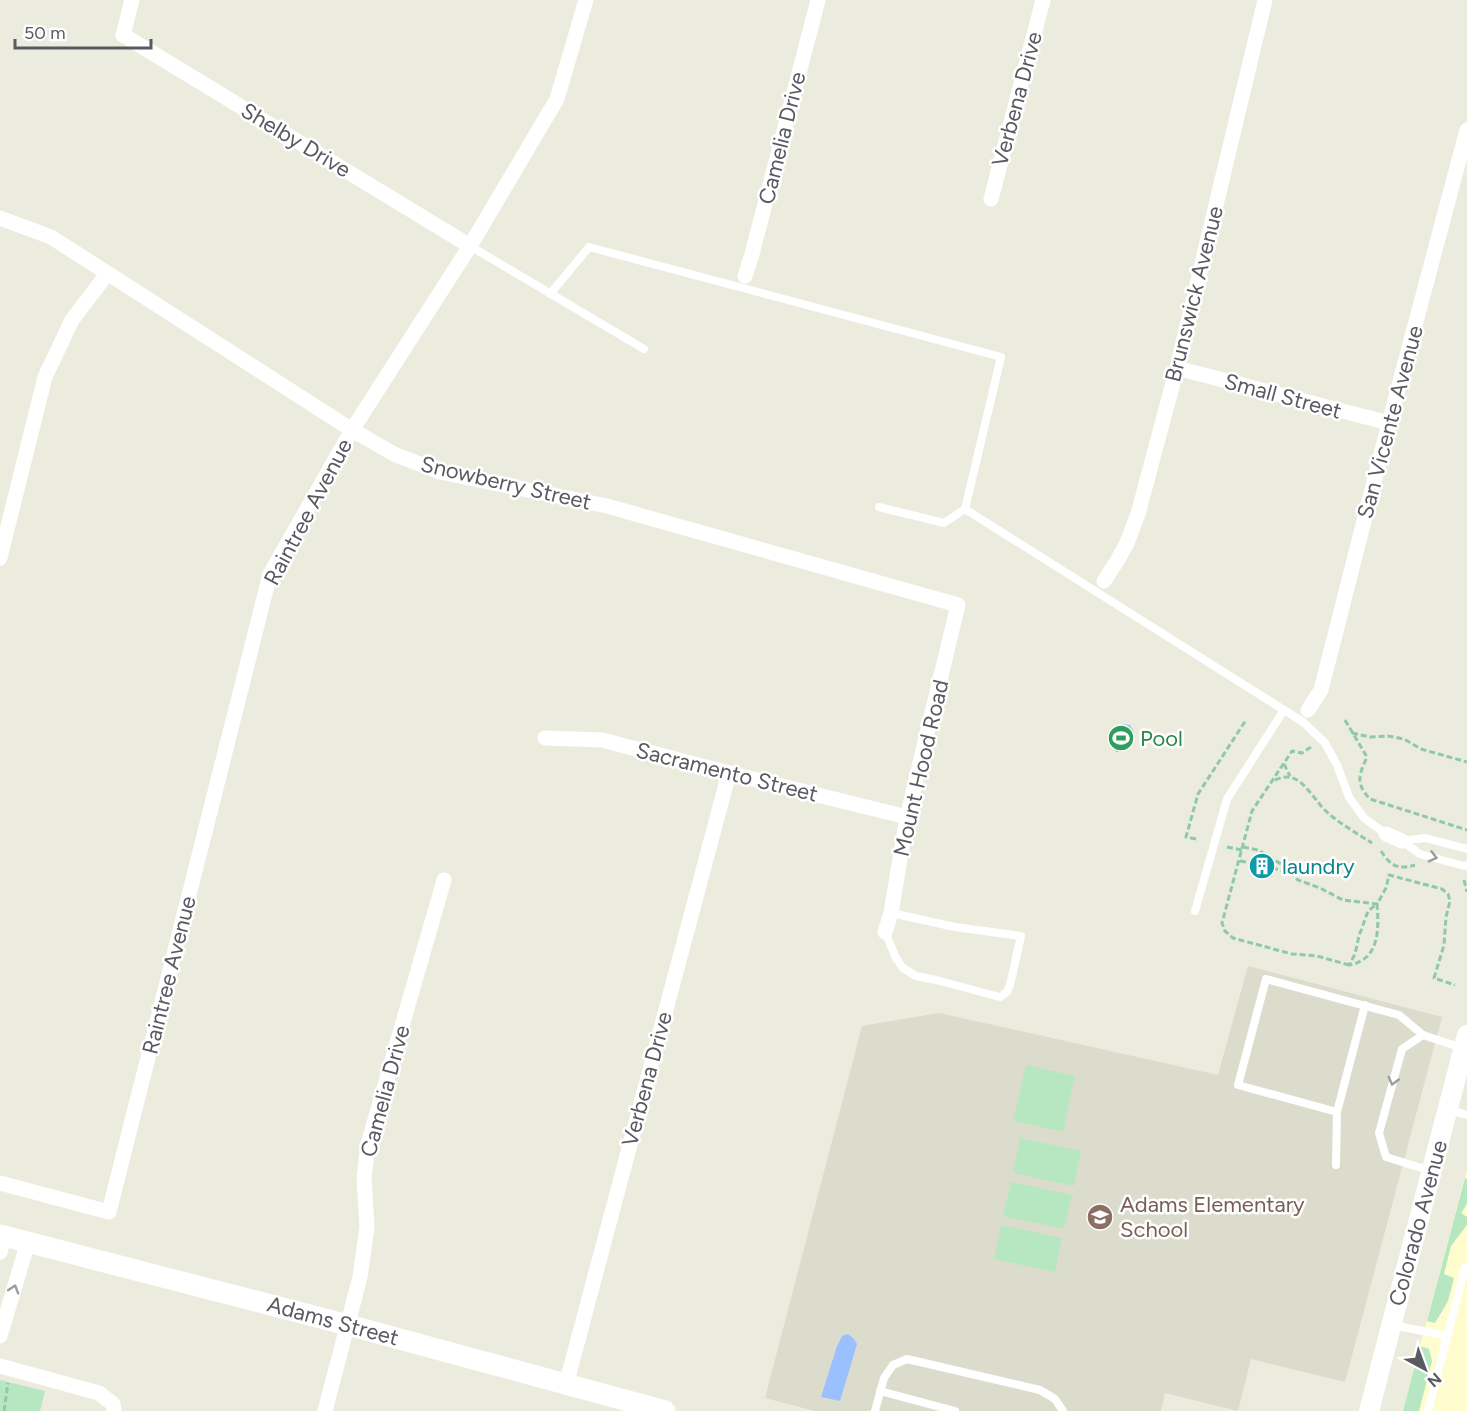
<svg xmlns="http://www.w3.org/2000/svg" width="1467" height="1411" viewBox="0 0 1467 1411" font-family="Figtree,sans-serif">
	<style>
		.commercial { fill: #fffdd0 }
		.education { fill: #dcdccc }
		.green { fill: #b7e7c0 }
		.water { fill: #9bc0ff }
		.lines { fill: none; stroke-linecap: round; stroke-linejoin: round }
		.path { stroke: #90c8aa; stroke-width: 3; stroke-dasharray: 6 3; stroke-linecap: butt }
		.service { stroke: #fff; stroke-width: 8 }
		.minor { stroke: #fff; stroke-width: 15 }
		.tertiary { stroke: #fff; stroke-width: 20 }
		.secondary { stroke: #fff; stroke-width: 21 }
		.oneway { stroke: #9a9ca0 }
		.labels { text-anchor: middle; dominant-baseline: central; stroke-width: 5; stroke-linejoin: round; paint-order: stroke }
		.street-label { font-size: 22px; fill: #575a61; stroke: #fff }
		.leisure-label { font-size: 22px; fill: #27864d; stroke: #fff; text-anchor: start }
		.culture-label { font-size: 22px; fill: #0d838f; stroke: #fff; text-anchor: start }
		.education-label { font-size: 22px; fill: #785e54; stroke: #fff; text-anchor: start }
	</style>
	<rect width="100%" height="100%" fill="#ececde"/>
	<!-- commercial -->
	<polygon class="commercial" points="1467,1169 1467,1411 1403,1411 1420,1346"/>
	<!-- education -->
	<polygon class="education" points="1248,966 1442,1017 1345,1382 1251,1359 1238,1411 1165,1393 1161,1411 815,1411 765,1398 862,1026 939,1013 1218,1075"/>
	<!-- green -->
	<g class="green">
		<polygon points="1026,1065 1075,1076 1063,1132 1013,1121"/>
		<polygon points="1020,1138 1081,1151 1074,1186 1013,1173"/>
		<polygon points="1465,1178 1467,1179 1467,1204 1461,1213 1467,1217 1467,1225 1451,1246 1444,1274 1454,1278 1448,1301 1435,1323 1427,1321"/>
		<polygon points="1011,1182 1072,1195 1064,1229 1003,1216"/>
		<polygon points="1001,1225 1062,1238 1055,1272 994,1259"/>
		<polygon points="1420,1346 1429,1349 1432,1361 1419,1411 1403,1411"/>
		<polygon points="0,1380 45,1391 40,1411 0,1411"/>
	</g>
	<!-- water -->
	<g class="water">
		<polygon points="1121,724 1130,725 1134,732 1121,752 1116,752 1109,744"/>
		<polygon points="848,1334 854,1339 857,1344 840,1401 821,1397 837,1346 842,1336"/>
	</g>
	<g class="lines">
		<!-- path -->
		<g class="path">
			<path d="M1345,720L1367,757C1359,775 1355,783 1370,799L1467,830"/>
			<polyline points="1352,733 1370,737 1388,736 1404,739 1421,749 1467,762"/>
			<polyline points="1311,747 1302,753 1292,751 1252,811 1222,923 1225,931 1233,938 1292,954 1317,956 1349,965"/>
			<polyline points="1284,764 1290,776"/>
			<path d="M1275,780C1282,777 1289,775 1297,780C1307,786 1314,798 1322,807C1336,822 1355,832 1372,843"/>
			<polyline points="1196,839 1186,837 1198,794 1246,720"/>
			<polyline points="1227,847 1242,850"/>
			<polyline points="1243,847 1258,850 1281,864 1298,880 1320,888 1343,900 1377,904 1386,888 1389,875 1442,889 1448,894 1450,901 1446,917 1444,945 1434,978 1455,985"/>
			<path d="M1381,851C1391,866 1397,870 1415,865"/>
			<polyline points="1240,861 1251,863"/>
			<polyline points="1272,868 1288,872"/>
			<polyline points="1464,880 1467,892"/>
			<path d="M1377,904C1379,928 1380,960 1349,965L1355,954L1359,936L1368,911Z"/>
			<polyline points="4,1411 8,1383"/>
		</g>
		<!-- service -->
		<g class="service">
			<polyline points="470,246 644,349"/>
			<polyline points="550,294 589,247 1001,357 965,509 1303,722 1325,743 1337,765 1349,797 1364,818 1386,834"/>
			<polyline points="879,507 944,523 965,509"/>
			<polyline points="1402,841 1420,854 1464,866 1467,865"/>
			<polyline points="1402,841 1425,838 1467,849"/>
			<polyline points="1195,911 1227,799 1284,710"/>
			<polyline points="885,932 896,958 903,968 916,976 936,980 1000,997 1007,992 1010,985 1021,936 955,927 891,913"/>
			<polyline points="1365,1005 1337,1112 1238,1085 1266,979 1399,1015 1423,1035 1462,1048"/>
			<polyline points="1423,1035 1402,1049 1379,1133 1386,1157 1431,1171"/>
			<polyline points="1449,1110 1467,1115"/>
			<polyline points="1336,1165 1337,1112"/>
			<polyline points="1393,1325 1447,1336"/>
			<polyline points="880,1391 955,1411"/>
			<polyline points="875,1411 884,1378 893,1365 907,1359 1040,1390 1055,1399 1063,1411"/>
			<polyline points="1428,1411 1465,1267"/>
		</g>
		<!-- minor -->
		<g class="minor">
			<polyline points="132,0 123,35 470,246"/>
			<polyline points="991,199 1043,0"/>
			<polyline points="0,218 51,237 352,430 394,454 440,472 607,506 958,605 907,817 891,913 885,932"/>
			<polyline points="745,276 752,254 818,0"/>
			<polyline points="1177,368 1389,423"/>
			<polyline points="0,558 45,377 72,320 107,274"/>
			<polyline points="1104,581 1117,561 1127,543 1138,514 1177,368 1265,0"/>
			<polyline points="1308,710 1321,690 1389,423 1467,130"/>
			<polyline points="545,738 602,740 729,773 907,817"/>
			<polyline points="1386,834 1402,841"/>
			<polyline points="0,1183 109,1212 270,574 352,430 470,246 557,99 586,0"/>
			<polyline points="0,1252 5,1236"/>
			<polyline points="0,1336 28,1242"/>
			<polyline points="0,1366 99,1393 113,1404 114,1411"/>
			<polyline points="566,1385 729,773"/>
			<polyline points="325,1411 360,1277 367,1227 364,1178 368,1144 444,880"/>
		</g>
		<!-- tertiary -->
		<polyline class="tertiary" points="1369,1411 1467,1035"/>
		<!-- secondary -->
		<polyline class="secondary" points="0,1235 348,1325 665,1411"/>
	</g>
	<!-- one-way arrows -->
	<defs><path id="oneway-chevron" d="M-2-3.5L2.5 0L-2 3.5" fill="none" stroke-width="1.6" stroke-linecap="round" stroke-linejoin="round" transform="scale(1.5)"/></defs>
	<g class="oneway">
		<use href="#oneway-chevron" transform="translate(1433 857) rotate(15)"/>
		<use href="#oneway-chevron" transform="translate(1393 1081) rotate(105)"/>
		<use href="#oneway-chevron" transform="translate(14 1289) rotate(-73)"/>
	</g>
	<!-- icons -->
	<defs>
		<symbol id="stadium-disc" viewBox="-11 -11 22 22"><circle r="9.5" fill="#2e9e5b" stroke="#fff"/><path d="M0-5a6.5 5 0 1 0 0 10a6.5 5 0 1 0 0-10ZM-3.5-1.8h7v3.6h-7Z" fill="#fff"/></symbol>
		<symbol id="building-disc" viewBox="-11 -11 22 22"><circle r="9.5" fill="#0f9aa8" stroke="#fff"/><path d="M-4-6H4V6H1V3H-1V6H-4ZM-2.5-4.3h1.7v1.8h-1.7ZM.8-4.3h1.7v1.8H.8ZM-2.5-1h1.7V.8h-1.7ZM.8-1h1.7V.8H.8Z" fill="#fff"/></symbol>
		<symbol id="school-disc" viewBox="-11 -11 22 22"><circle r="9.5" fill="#8d6e63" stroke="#fff"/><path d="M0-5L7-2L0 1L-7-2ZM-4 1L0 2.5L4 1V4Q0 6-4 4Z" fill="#fff"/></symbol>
	</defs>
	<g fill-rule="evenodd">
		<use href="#stadium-disc" x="1106" y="723" width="30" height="30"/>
		<use href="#building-disc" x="1247" y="851" width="30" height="30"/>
		<use href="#school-disc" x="1085" y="1202" width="30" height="30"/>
	</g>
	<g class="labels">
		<!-- street labels -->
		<g class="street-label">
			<text transform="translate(1017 99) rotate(-75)">Verbena Drive</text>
			<text transform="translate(782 138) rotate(-76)">Camelia Drive</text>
			<text transform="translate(296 140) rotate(31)">Shelby Drive</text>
			<text transform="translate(1194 294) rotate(-76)">Brunswick Avenue</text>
			<text transform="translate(1283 396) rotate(15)">Small Street</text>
			<text transform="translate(1390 422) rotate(-75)">San Vicente Avenue</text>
			<text transform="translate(506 483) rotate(13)">Snowberry Street</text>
			<text transform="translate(308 512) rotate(-62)">Raintree Avenue</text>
			<text transform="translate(921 768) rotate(-77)">Mount Hood Road</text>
			<text transform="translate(727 772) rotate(14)">Sacramento Street</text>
			<text transform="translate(169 975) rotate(-76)">Raintree Avenue</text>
			<text transform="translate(647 1079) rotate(-75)">Verbena Drive</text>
			<text transform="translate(385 1091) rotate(-75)">Camelia Drive</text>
			<text transform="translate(1418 1223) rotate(-75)">Colorado Avenue</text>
			<text transform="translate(333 1321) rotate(15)">Adams Street</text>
		</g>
		<!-- leisure labels -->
		<g class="leisure-label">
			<text x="1140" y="738">Pool</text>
		</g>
		<!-- culture labels -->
		<g class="culture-label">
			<text x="1282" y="866">laundry</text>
		</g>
		<!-- education labels -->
		<g class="education-label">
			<text x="1120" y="1204">Adams Elementary<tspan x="1120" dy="25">School</tspan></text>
		</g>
	</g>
	<!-- north arrow -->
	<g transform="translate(1425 1369) rotate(139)" stroke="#ffffff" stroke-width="4.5" paint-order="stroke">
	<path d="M0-4.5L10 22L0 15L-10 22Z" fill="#575a61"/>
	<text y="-9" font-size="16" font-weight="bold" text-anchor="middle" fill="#575a61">N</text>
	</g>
	<!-- scale -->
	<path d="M15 39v9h136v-9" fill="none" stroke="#575a61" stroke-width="3"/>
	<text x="24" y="39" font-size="18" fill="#575a61" stroke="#ffffff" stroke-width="4.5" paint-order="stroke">50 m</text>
</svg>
